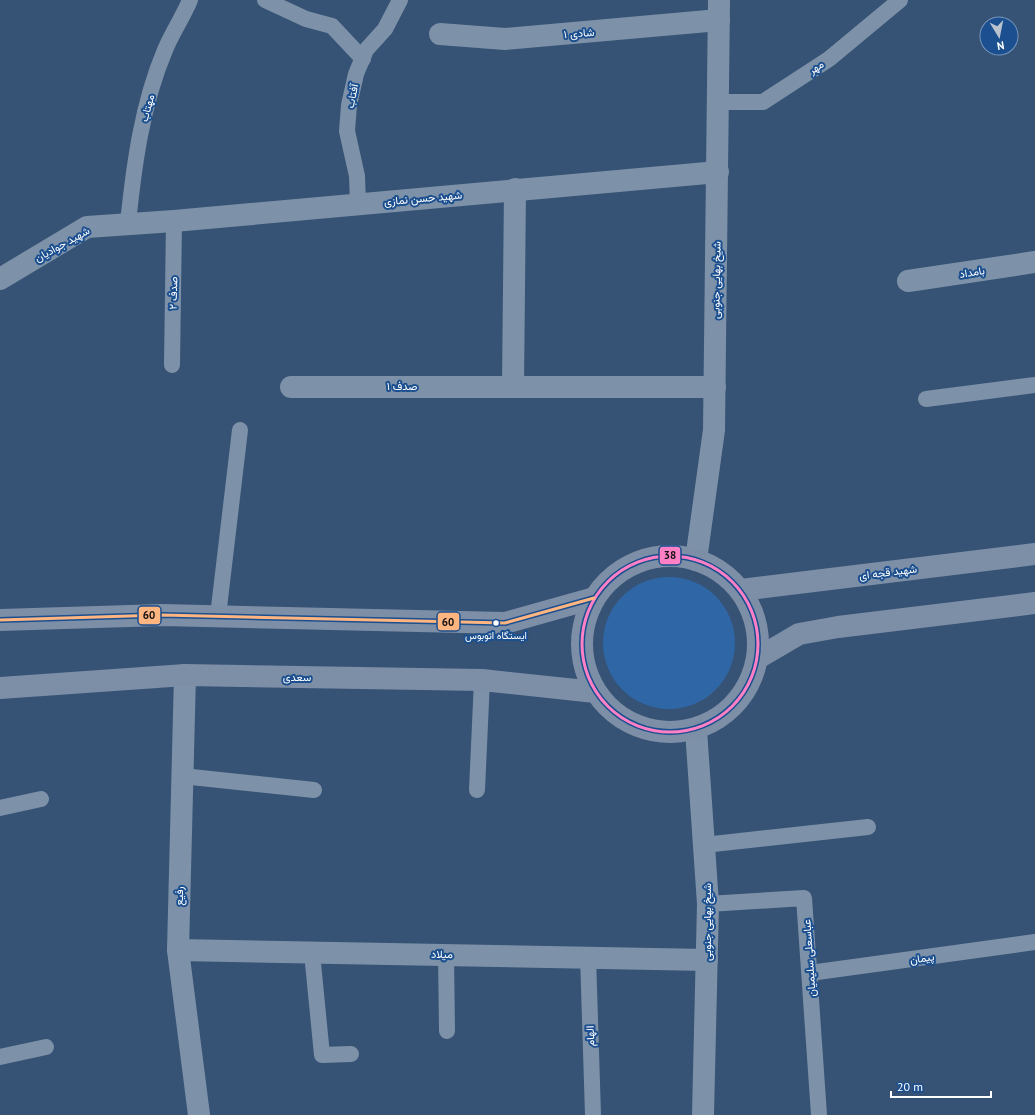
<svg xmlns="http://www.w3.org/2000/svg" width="1035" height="1115" viewBox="0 0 1035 1115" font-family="'PT Sans',Vazirmatn,sans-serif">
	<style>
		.green { fill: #2f66a5 }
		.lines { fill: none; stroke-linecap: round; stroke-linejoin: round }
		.service { stroke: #7d92a8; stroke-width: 16 }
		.minor { stroke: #7d92a8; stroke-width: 22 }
		.tertiary { stroke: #7d92a8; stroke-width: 22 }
		.primary { stroke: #7d8ea7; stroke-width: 22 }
		.bus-1-casing { stroke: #1b4f8f; stroke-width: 6 }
		.bus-2-casing { stroke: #1b4f8f; stroke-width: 6 }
		.bus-1 { stroke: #ff80c5; stroke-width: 3 }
		.bus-2 { stroke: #ffb580; stroke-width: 3 }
		.bus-dot { fill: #fff; stroke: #1b4f8f; stroke-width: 1.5 }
		.labels { text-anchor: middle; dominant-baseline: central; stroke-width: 4; stroke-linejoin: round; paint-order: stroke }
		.bus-label { font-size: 10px; fill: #fff; stroke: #1b4f8f }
		.street-label { font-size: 11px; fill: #fff; stroke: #1b4f8f }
		.line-badge { stroke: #1b4f8f; stroke-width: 1.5 }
		.pale-badge-label { font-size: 11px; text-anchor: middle; font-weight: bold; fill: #111 }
	</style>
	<rect width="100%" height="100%" fill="#365274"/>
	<!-- green -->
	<circle class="green" cx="669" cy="643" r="66"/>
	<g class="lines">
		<!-- service -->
		<g class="service">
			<polyline points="265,0 306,19 332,26 363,59"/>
			<polyline points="718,102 763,102 829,59 900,0"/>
			<polyline points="358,204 357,176 347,131 349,105 356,74 366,50 385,29 400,0"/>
			<path d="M128,223C134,165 142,104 165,50C172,33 183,17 190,0"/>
			<polyline points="172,365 174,221"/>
			<polyline points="926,399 1035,385"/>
			<polyline points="218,616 240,430"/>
			<polyline points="182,776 314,790"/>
			<polyline points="477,790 482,680"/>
			<polyline points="0,808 41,799"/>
			<polyline points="704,845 868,827"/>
			<polyline points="708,904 804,898 819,1115"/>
			<polyline points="312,953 322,1055 351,1054"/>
			<polyline points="446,954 447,1031"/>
			<polyline points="588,956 593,1115"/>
			<polyline points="810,973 1035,942"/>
			<polyline points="0,1057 46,1047"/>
		</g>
		<!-- minor -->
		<g class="minor">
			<polyline points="440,34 505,39 719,20"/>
			<polyline points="0,279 87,227 174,221 718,172"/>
			<polyline points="908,281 1035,262"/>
			<polyline points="513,386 515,189"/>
			<polyline points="291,387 715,387"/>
			<polyline points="696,560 714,430 719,0"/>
			<polyline points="185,675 178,950 199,1115"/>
			<polyline points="178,950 707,960"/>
		</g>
		<!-- tertiary -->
		<polyline class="tertiary" points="696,730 708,904 703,1115"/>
		<!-- primary -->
		<g class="primary">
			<circle cx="670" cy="644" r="88"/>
			<polyline points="741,590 1035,554"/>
			<polyline points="0,620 162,615 505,623 594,598"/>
			<polyline points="758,658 799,634 838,627 1035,603"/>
			<polyline points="0,688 185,675 482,680 595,692"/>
		</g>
		<defs>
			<circle id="bus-1" cx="670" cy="644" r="88"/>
			<polyline id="bus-2" points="0,620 162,615 505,623 594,598"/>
		</defs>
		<!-- bus-1 casing -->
		<use href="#bus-1" class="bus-1-casing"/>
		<!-- bus-2 casing -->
		<use href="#bus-2" class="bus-2-casing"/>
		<!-- bus-1 -->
		<use href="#bus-1" class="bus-1"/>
		<!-- bus-2 -->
		<use href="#bus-2" class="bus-2"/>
	</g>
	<!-- markers -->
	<circle class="bus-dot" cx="496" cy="623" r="3.5"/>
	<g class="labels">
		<!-- bus labels -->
		<g class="bus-label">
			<text x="496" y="635">ایستگاه اتوبوس</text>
		</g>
		<!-- street labels -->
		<g class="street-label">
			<text transform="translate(579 33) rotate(-5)">شادی ۱</text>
			<text transform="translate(816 67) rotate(-33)">مهر</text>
			<text transform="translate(352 96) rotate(-79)">آفتاب</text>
			<text transform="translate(147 108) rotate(-75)">مهتاب</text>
			<text transform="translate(423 198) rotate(-5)">شهید حسن نمازی</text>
			<text transform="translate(62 244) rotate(-29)">شهید جوادیان</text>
			<text transform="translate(972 272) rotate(-9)">بامداد</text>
			<text transform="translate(716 280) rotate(-89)">شیخ بهایی جنوبی</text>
			<text transform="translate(173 293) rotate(-89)">صدف ۲</text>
			<text x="402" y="386">صدف ۱</text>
			<text transform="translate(888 572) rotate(-7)">شهید قجه ای</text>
			<text transform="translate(297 677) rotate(1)">سعدی</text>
			<text transform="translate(179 896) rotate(-89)">رفیع</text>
			<text transform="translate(707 922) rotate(-90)">شیخ بهایی جنوبی</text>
			<text transform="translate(442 954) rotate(1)">میلاد</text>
			<text transform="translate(809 958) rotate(-94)">عباسعلی سلیمیان</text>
			<text transform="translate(922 958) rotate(-8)">پیمان</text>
			<text transform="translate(590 1036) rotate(-92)">الهام</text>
		</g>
	</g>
	<g class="line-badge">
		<rect x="659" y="546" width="22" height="19" rx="4" fill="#ff80c5"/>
		<rect x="138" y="606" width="23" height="19" rx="4" fill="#ffb580"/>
		<rect x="437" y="612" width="23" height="19" rx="4" fill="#ffb580"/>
	</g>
	<g class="pale-badge-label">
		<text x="670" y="559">38</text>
		<text x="149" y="619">60</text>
		<text x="448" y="626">60</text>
	</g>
	<!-- north arrow -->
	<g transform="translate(999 36) rotate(170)"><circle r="19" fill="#1b4f8f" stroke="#7695bc"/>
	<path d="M0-3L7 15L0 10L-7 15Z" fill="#b9c2ce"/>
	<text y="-6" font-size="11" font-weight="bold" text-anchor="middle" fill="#ffffff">N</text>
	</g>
	<!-- scale -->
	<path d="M891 1091v6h100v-6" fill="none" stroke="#ffffff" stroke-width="2"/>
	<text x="897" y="1091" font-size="12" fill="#ffffff" stroke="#1b4f8f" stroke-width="3" paint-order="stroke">20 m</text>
</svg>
